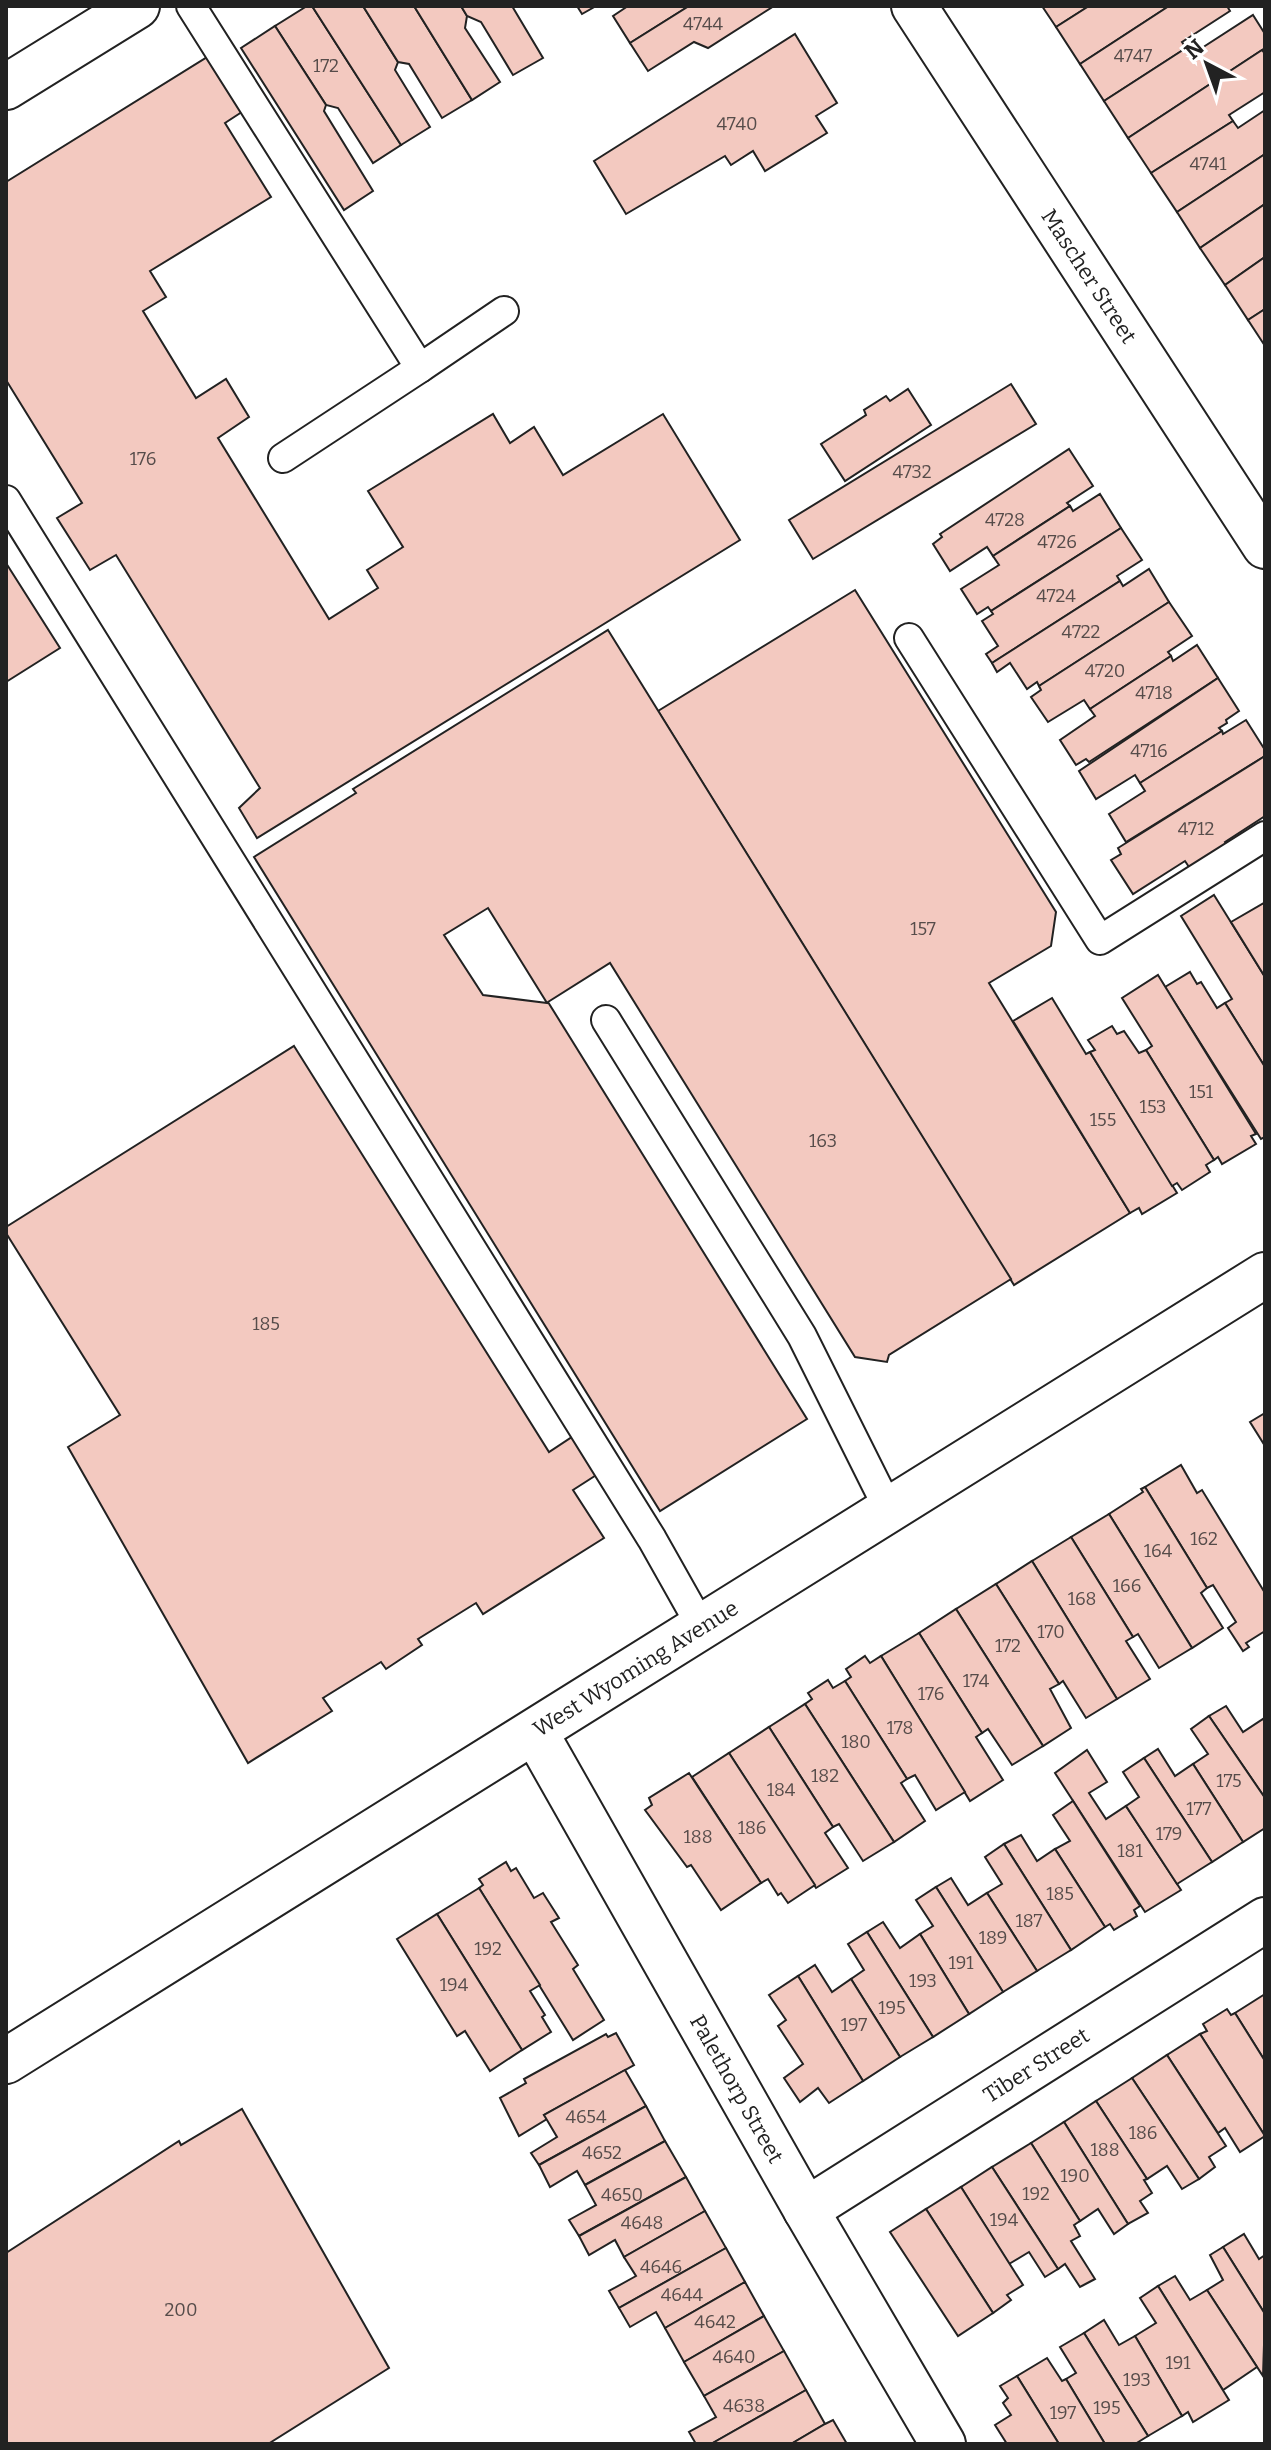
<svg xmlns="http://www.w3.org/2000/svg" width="1271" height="2450" viewBox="0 0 1271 2450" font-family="Bitter,serif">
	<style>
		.building { fill: #f3c9c0; stroke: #222; stroke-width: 2; fill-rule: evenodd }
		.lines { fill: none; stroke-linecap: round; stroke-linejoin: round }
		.service-casing { stroke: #222; stroke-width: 32 }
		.minor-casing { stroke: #222; stroke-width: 48 }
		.tertiary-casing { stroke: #222; stroke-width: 48 }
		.service { stroke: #fff; stroke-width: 28 }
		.minor { stroke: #fff; stroke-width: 44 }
		.tertiary { stroke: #fff; stroke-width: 44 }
		.labels { text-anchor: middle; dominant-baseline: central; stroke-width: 6; stroke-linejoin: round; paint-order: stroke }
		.number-label { font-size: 18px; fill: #564c4a }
		.street-label { font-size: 22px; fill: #222; stroke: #fff }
	</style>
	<rect width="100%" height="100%" fill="#fff"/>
	<!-- building -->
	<g class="building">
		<polygon points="307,6 312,6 401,145 373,163 338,108 326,105 275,26"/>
		<polygon points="312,6 363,6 398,62 395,70 430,127 401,145"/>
		<polygon points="363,6 414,6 472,100 442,118 409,64 398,62"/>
		<polygon points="414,6 461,6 467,16 465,28 500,82 472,100"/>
		<polygon points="461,6 512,6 543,58 513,75 481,22 467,16"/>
		<polygon points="577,6 596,6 582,14"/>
		<polygon points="628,6 689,6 630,43 613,16"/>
		<polygon points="689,6 774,6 708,48 694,42 648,71 630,43"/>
		<polygon points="1042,6 1089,6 1056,27"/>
		<polygon points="1089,6 1169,6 1080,64 1056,27"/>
		<polygon points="1169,6 1227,6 1230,11 1182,42 1186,48 1104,101 1080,64"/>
		<polygon points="1253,15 1265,34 1265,48 1128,138 1104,101 1186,48 1191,55"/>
		<polygon points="275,26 326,105 324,111 373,191 344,210 241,48"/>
		<polygon points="795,34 837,103 816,116 827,133 765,171 753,151 731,165 725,156 626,214 594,161"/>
		<polygon points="1262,50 1265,54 1265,92 1229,115 1233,121 1151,173 1128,138"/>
		<polygon points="217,51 251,106 225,123 271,197 150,271 166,297 143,311 196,398 226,379 249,417 218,438 329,619 378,588 367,570 403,547 368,491 493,414 510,443 534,427 563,475 663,414 740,540 257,838 239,808 260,788 116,555 90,570 57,518 82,503 6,380 6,182"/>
		<polygon points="1265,110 1265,154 1177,212 1151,173 1233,121 1238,128"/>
		<polygon points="1265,154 1265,204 1200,248 1177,212"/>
		<polygon points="1265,204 1265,257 1225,285 1200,248"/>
		<polygon points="1265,257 1265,309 1248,320 1225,285"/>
		<polygon points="1265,309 1265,346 1248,320"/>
		<polygon points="1011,384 1036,424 813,559 789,520"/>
		<polygon points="908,389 931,425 845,481 821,444 866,415 864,410 886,396 890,401"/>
		<polygon points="1069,449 1093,486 1067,503 1070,506 993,556 987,547 950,571 933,544 942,537 940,534"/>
		<polygon points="1100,494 1121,528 991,611 988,607 977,614 961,589 999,565 993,556 1070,506 1073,511"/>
		<polygon points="1121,528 1142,560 1117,576 1120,581 992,663 986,654 998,646 982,621 993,614 991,611"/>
		<polygon points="6,563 60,648 6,682"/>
		<polygon points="1149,569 1169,602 1039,686 1037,682 1027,689 1010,663 997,672 992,663 1120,581 1123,586"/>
		<polygon points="855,590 1056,912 1051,946 989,983 1130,1213 1014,1285 658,711"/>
		<polygon points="1169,602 1192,636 1168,652 1171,656 1090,709 1084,700 1048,722 1031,697 1041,690 1039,686"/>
		<path d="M608,630L1011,1279L889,1355L887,1362L855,1357L610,963L548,1002L807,1419L660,1511L254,857L356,793L353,789ZM488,908L547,1003L483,995L444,935Z"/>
		<polygon points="1197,645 1218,678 1089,762 1086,759 1076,765 1060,740 1095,716 1090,709 1171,656 1173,661"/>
		<polygon points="1218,678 1239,711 1226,720 1227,723 1219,728 1222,731 1140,783 1135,775 1096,799 1079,771"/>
		<polygon points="1246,720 1265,750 1265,756 1126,842 1109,814 1145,791 1140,783 1222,731 1223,734"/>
		<polygon points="1265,756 1265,816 1225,842 1230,850 1193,873 1185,861 1133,894 1111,860 1121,854 1118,848"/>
		<polygon points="1214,895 1265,977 1265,1067 1225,1003 1232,999 1181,916"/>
		<polygon points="1264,903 1265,905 1265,977 1231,922"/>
		<polygon points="1190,972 1197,984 1201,982 1217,1008 1225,1003 1265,1067 1265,1137 1261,1139 1165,987"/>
		<polygon points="1158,975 1256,1134 1251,1136 1256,1144 1222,1164 1218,1157 1214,1160 1146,1050 1152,1046 1122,998"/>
		<polygon points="1052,998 1086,1054 1090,1052 1177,1193 1142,1214 1139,1208 1130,1213 1013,1021"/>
		<polygon points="1112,1026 1117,1034 1124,1031 1139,1053 1146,1050 1214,1160 1206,1165 1210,1172 1182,1190 1177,1183 1172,1186 1090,1052 1095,1050 1088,1040"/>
		<polygon points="294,1046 549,1452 578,1433 601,1472 573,1490 604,1538 483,1614 476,1603 418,1639 422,1645 386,1669 381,1662 323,1698 332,1711 248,1763 68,1447 120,1415 6,1233 6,1227"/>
		<polygon points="1265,1413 1265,1446 1250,1422"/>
		<polygon points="1181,1465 1197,1493 1202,1490 1265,1593 1265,1631 1246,1643 1249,1647 1243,1651 1228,1628 1236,1622 1213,1585 1207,1588 1145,1487"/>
		<polygon points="1145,1487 1207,1588 1201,1593 1223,1628 1192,1648 1109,1514 1143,1492 1141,1489"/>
		<polygon points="1109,1514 1192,1648 1159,1668 1138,1634 1133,1637 1071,1537"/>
		<polygon points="1071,1537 1133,1637 1126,1641 1150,1679 1117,1699 1032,1561"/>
		<polygon points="1032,1561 1117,1699 1086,1718 1063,1681 1059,1684 996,1584"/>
		<polygon points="996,1584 1059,1684 1050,1689 1071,1728 1043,1746 956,1609"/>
		<polygon points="956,1609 1043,1746 1012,1765 988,1729 982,1733 919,1633"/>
		<polygon points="919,1633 982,1733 976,1737 1003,1780 970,1801 881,1656"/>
		<polygon points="865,1656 870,1663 881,1656 965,1792 936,1810 915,1775 907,1779 845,1681 851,1677 846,1669"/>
		<polygon points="828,1680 833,1688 845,1681 907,1779 901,1783 925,1821 894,1842 805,1704 812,1699 808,1693"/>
		<polygon points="805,1704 894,1842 863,1861 839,1824 833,1827 769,1727"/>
		<polygon points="1226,1706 1243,1732 1263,1719 1265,1722 1265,1798 1209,1716"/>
		<polygon points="1209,1716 1265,1798 1265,1828 1243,1842 1193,1764 1208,1754 1191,1729"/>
		<polygon points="769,1727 833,1827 825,1833 848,1868 816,1888 729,1753"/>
		<polygon points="1158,1749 1175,1776 1193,1764 1243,1842 1212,1862 1144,1758"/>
		<polygon points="1087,1750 1107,1782 1089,1793 1106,1819 1126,1806 1181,1890 1145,1912 1055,1773"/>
		<polygon points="729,1753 815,1885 788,1903 781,1893 778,1895 768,1879 761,1883 692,1777"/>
		<polygon points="1144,1758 1212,1862 1177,1884 1126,1806 1139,1797 1123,1772"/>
		<polygon points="689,1773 761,1883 721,1910 691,1865 687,1867 645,1810 652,1805 649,1798"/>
		<polygon points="1073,1801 1140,1906 1134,1910 1137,1916 1114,1930 1110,1924 1105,1927 1055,1849 1070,1841 1053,1815"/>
		<polygon points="1021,1835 1037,1861 1055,1849 1105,1927 1071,1950 1004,1844"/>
		<polygon points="1004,1844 1071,1950 1037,1971 987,1893 1002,1884 985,1857"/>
		<polygon points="506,1862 511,1871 516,1868 534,1898 543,1893 559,1918 551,1922 578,1965 573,1969 604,2020 573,2040 479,1888 483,1885 479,1879"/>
		<polygon points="951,1878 968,1905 987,1893 1037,1971 1003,1992 936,1887"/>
		<polygon points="936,1887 1003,1992 969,2014 920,1934 933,1926 916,1900"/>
		<polygon points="479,1888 540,1985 530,1991 545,2015 542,2017 551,2032 522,2050 437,1914"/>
		<polygon points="437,1914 522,2050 490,2071 465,2031 457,2036 397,1939"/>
		<polygon points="883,1922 900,1948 920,1934 969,2014 933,2037 867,1932"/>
		<polygon points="867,1932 933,2037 900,2057 851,1979 864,1970 848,1944"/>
		<polygon points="815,1965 832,1992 851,1979 900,2057 863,2081 798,1976"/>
		<polygon points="798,1976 863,2081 829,2103 818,2088 800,2102 784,2078 803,2064 778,2026 786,2020 769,1995"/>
		<polygon points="1265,1994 1265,2061 1235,2013"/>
		<polygon points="1227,2009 1231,2015 1235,2013 1265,2061 1265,2136 1200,2034 1207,2031 1203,2024"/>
		<polygon points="616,2033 634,2065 544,2115 547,2119 519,2136 500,2098 526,2083 524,2079 606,2034 608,2037"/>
		<polygon points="1200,2034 1265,2136 1240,2152 1225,2128 1218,2133 1167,2055"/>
		<polygon points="1167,2055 1226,2146 1209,2157 1215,2167 1199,2179 1132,2078"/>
		<polygon points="625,2070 646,2106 539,2165 531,2153 557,2137 544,2115"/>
		<polygon points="1132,2078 1199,2179 1182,2189 1167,2166 1147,2179 1096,2101"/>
		<polygon points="1096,2101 1147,2179 1144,2180 1152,2193 1140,2201 1148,2213 1128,2224 1064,2122"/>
		<polygon points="646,2106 665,2141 585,2185 577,2171 550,2187 539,2165"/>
		<polygon points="242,2109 389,2368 268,2444 6,2444 6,2253 179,2141 181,2145"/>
		<polygon points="1064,2122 1128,2224 1114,2234 1098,2209 1080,2221 1031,2143"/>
		<polygon points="665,2141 686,2177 579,2236 569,2220 596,2205 585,2185"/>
		<polygon points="1031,2143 1080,2221 1074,2225 1080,2236 1071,2241 1095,2279 1080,2287 1065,2264 1058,2269 992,2167"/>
		<polygon points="992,2167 1058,2269 1045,2277 1029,2252 1009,2264 961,2187"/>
		<polygon points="686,2177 705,2211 624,2257 615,2240 589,2255 579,2236"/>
		<polygon points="961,2187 1023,2285 1007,2295 1011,2300 993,2313 926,2209"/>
		<polygon points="926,2209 993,2313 958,2336 890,2232"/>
		<polygon points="705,2211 726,2248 619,2308 609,2291 636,2276 624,2257"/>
		<polygon points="1244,2234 1259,2259 1265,2255 1265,2314 1223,2247"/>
		<polygon points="1223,2247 1265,2314 1263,2376 1207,2290 1223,2280 1210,2255"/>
		<polygon points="726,2248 745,2282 665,2328 656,2312 630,2327 619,2308"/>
		<polygon points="1175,2276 1190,2300 1207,2290 1257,2367 1223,2390 1158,2286"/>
		<polygon points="745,2282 764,2316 684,2362 665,2328"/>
		<polygon points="1158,2286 1229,2400 1193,2422 1188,2412 1182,2416 1135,2336 1156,2323 1140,2298"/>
		<polygon points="764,2316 784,2351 704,2396 684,2362"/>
		<polygon points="1104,2320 1119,2345 1135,2336 1182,2416 1148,2436 1084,2333"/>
		<polygon points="1084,2333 1148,2436 1135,2444 1105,2444 1066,2379 1076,2373 1060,2347"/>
		<polygon points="784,2351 806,2390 711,2444 696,2444 689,2432 716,2417 704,2396"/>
		<polygon points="1047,2358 1062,2381 1066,2379 1105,2444 1059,2444 1017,2376"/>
		<polygon points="1017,2376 1059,2444 1007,2444 995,2425 1011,2415 1003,2403 1008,2398 1000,2386"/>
		<polygon points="806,2390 825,2424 791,2444 711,2444"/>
		<polygon points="833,2420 847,2444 791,2444 825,2424"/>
	</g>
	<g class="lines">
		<defs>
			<g id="service">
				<polyline points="191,6 420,368 504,311"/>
				<polyline points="283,458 420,368"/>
				<polyline points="6,500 652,1539 701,1626"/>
				<polyline points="909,638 1100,940 1265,836"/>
				<polyline points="606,1020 802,1336 889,1510"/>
			</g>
			<g id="minor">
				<polyline points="6,87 137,6"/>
				<path id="s1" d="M535,1732L806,2210L943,2444"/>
				<path id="s2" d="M806,2210L1265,1920"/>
			</g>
			<g id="tertiary">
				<path id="s3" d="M914,6L1265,546"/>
				<path id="s4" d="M6,2061L1265,1275"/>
			</g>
		</defs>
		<!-- service casing -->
		<use href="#service" class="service-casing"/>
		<!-- minor casing -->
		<use href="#minor" class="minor-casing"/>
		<!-- tertiary casing -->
		<use href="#tertiary" class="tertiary-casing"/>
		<!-- service -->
		<use href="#service" class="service"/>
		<!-- minor -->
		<use href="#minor" class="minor"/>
		<!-- tertiary -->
		<use href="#tertiary" class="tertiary"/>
	</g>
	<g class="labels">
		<!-- number labels -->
		<g class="number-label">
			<text x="703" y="24">4744</text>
			<text x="1133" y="56">4747</text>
			<text x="326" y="66">172</text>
			<text x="737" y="124">4740</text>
			<text x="1208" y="164">4741</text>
			<text x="143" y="459">176</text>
			<text x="912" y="472">4732</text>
			<text x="1005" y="520">4728</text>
			<text x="1057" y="542">4726</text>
			<text x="1056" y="596">4724</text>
			<text x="1081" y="632">4722</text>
			<text x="1105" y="671">4720</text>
			<text x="1154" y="693">4718</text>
			<text x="1149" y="751">4716</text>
			<text x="1196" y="829">4712</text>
			<text x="923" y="929">157</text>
			<text x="1201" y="1092">151</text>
			<text x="1153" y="1107">153</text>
			<text x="1103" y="1120">155</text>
			<text x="823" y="1141">163</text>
			<text x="266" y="1324">185</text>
			<text x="1204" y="1539">162</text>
			<text x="1158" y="1551">164</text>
			<text x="1127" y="1586">166</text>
			<text x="1082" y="1599">168</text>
			<text x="1051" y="1632">170</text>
			<text x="1008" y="1646">172</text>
			<text x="976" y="1681">174</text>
			<text x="931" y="1694">176</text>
			<text x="900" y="1728">178</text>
			<text x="856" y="1742">180</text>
			<text x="825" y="1776">182</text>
			<text x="1229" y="1781">175</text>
			<text x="781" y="1790">184</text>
			<text x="1199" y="1809">177</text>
			<text x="752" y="1828">186</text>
			<text x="1169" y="1834">179</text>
			<text x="698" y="1837">188</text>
			<text x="1130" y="1851">181</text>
			<text x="1060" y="1894">185</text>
			<text x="1029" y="1921">187</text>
			<text x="993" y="1938">189</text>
			<text x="488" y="1949">192</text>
			<text x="961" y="1963">191</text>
			<text x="923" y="1981">193</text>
			<text x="454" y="1985">194</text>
			<text x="892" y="2008">195</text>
			<text x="854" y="2025">197</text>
			<text x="586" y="2117">4654</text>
			<text x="1143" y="2133">186</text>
			<text x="1105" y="2150">188</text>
			<text x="602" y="2153">4652</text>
			<text x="1075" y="2176">190</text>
			<text x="1036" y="2194">192</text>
			<text x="622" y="2195">4650</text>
			<text x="1004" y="2220">194</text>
			<text x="642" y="2223">4648</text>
			<text x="661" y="2267">4646</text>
			<text x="682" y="2295">4644</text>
			<text x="181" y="2310">200</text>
			<text x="715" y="2322">4642</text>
			<text x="734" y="2357">4640</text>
			<text x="1178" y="2363">191</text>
			<text x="1137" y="2380">193</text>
			<text x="744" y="2406">4638</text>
			<text x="1107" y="2408">195</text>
			<text x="1063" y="2413">197</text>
		</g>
		<!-- street labels -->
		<g class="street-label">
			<text stroke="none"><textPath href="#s3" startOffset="322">Mascher Street</textPath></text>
			<text stroke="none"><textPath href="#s4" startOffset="742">West Wyoming Avenue</textPath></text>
			<text stroke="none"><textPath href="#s2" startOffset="272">Tiber Street</textPath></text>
			<text stroke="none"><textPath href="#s1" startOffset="410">Palethorp Street</textPath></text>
		</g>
	</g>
	<!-- border -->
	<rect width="1271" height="2450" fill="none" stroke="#222222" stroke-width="16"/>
	<!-- north arrow -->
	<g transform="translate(1207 64) rotate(319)" stroke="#ffffff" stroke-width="6" paint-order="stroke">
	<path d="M0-6L14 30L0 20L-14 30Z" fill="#222222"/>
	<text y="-12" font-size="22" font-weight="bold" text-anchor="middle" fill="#222222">N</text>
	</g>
</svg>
